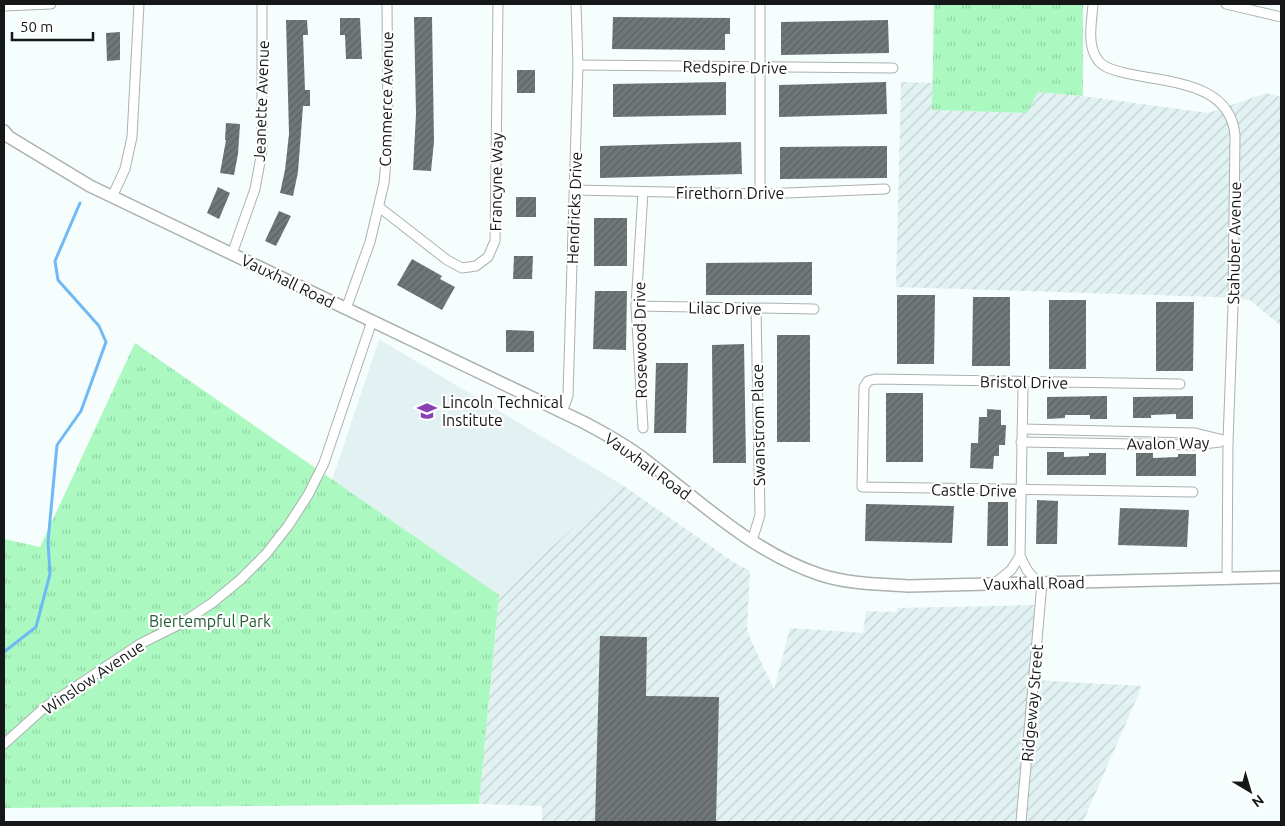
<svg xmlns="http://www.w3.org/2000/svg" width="1285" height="826" viewBox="0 0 1285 826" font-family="Ubuntu,sans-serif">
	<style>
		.built { fill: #e2f2f3 }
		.industrial { fill: url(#industrial-furrows) }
		.park { fill: url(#park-tufts) }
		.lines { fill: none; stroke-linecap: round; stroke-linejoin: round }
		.stream { stroke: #6fbaf4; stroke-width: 3 }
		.building { fill: url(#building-hatch) }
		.minor-casing { stroke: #abb1b1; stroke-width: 11 }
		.tertiary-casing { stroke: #abb1b1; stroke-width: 14 }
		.minor { stroke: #fff; stroke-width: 9 }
		.tertiary { stroke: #fff; stroke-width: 11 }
		.labels { text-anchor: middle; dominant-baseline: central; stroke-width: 4.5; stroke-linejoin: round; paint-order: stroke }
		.street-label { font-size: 16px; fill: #151718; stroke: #fff }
		.poi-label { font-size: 16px; fill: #151718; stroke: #fff; text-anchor: start }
		.park-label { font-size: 16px; fill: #225b36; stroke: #fff }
	</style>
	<defs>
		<pattern id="industrial-furrows" width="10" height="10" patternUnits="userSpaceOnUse" patternTransform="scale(1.25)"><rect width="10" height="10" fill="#e2f2f3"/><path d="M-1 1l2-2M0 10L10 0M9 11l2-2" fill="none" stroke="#c1cfd0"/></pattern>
		<pattern id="park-tufts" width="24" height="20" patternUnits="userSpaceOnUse" patternTransform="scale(1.25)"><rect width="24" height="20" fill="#abf9c1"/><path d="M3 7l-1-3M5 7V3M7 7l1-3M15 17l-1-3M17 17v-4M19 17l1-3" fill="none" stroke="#92d5a5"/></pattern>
		<pattern id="building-hatch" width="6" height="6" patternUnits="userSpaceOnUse" patternTransform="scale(1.25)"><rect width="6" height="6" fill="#717778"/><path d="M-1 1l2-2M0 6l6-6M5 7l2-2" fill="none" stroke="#5c6161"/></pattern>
	</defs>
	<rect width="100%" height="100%" fill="#f6fdfd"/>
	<!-- built -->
	<polygon class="built" points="379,339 621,484 499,595 329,489"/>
	<!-- industrial -->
	<g class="industrial">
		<polygon points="901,82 933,83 933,110 1026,113 1038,92 1083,96 1208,113 1267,93 1281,97 1281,326 1250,300 1217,297 896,287"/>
		<polygon points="621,484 735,563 750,571 747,631 774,690 790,628 863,633 866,611 897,612 897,608 1039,605 1034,680 1142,686 1083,822 542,822 542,806 479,804 499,595"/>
	</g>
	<!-- park -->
	<g class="park">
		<polygon points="934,4 1083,4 1083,96 1038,92 1027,113 932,110"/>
		<polygon points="135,343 499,595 479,804 4,808 4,539 40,547"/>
	</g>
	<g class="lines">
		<!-- stream -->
		<polyline class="stream" points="4,652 36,627 50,574 48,542 57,445 81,411 106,342 99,326 58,280 55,261 80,203"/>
	</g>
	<!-- building -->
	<g class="building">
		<polygon points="414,17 432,17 434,142 431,171 413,170 416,114"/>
		<polygon points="613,17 730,18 730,34 725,34 725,50 612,49"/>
		<polygon points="340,18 360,18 362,59 346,59 345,35 340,35"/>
		<polygon points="286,20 307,20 308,35 303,35 305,90 310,90 310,106 303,106 298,172 293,196 280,193 285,170 289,134"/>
		<polygon points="888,20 889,53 781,55 781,22"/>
		<polygon points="120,32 120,60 107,61 106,33"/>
		<rect x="517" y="70" width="18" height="23"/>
		<polygon points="726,82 726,115 613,117 613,84"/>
		<polygon points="886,82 887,114 779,117 779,85"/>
		<polygon points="226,123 240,124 238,154 234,175 220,173 226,140 225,140"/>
		<polygon points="741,142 742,174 600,178 600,146"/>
		<polygon points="887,146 887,178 780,179 780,147"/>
		<polygon points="218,187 230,193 219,219 207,213"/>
		<rect x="516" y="197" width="20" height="20"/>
		<polygon points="279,211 291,216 276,246 265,241"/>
		<rect x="594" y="218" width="33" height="48"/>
		<polygon points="514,256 533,256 532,279 513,279"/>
		<polygon points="412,259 442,276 440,279 455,287 442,310 397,285"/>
		<polygon points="812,262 812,295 706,295 706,263"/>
		<polygon points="595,291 627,291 626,350 593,349"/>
		<polygon points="897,295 935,295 934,364 897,364"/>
		<polygon points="973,297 1010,297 1010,366 972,366"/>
		<rect x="1049" y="300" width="37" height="69"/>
		<polygon points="1156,302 1194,302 1193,371 1156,371"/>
		<polygon points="506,330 534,331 534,352 506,352"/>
		<rect x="777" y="335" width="33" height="107"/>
		<polygon points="744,344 746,463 713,463 712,345"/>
		<polygon points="656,363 688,363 686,433 654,433"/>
		<rect x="886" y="393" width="37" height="69"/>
		<polygon points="1107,396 1107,419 1090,419 1090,415 1065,415 1065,418 1047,419 1047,397"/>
		<polygon points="1193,396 1193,419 1176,419 1176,414 1151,415 1151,418 1133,418 1133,397"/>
		<polygon points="987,409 1001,410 1001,425 1006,425 1005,445 999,445 999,456 994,456 993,469 970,468 971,443 978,443 979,417 987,417"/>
		<polygon points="1047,452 1064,452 1064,457 1089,456 1089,453 1106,453 1106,475 1047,475"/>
		<polygon points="1136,453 1153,453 1153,458 1178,457 1178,454 1196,454 1196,476 1136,476"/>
		<polygon points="1037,500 1058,501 1057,544 1036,544"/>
		<polygon points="988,502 1008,502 1008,546 987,546"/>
		<polygon points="866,504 954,506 952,543 865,541"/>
		<polygon points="1120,508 1189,510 1187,547 1118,545"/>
		<polygon points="600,636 647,637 646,696 719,697 716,822 595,822"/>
	</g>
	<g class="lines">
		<defs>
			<g id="minor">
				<path d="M1093,4C1092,20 1087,43 1096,57C1101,67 1111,69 1121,72C1163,83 1230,80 1235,135L1233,306L1228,441L1227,579"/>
				<polyline points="1226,4 1281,17"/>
				<polyline points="4,6 51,4"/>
				<polyline points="578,65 893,68"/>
				<polyline points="575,190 760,194 885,189"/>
				<polyline points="760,194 760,4"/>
				<polyline points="112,197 125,169 132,137 139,4"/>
				<polyline points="379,207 447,260 462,268 476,266 488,257 495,241 498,4"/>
				<polyline points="232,254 255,189 262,151 262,4"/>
				<polyline points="636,306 814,309"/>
				<polyline points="346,309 370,242 384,183 388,138 387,4"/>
				<polyline points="1026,382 1023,388 1020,556 1027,570 1038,583"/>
				<polyline points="1180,384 875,379 868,381 864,387 862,487 1193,492"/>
				<polyline points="562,412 568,396 578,65 576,4"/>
				<polyline points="643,428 636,306 643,192"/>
				<polyline points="1022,429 1195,433 1228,441"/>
				<polyline points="1021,442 1194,445 1220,442"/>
				<polyline points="752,541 760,515 756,309"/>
				<polyline points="995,583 1011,570 1020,556"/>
				<polyline points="4,744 44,708 140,644 182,623 212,603 240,580 266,554 288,526 308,495 324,463 372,321"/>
				<polyline points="1021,822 1042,583"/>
			</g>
			<path id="tertiary" d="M4,131L9,137L90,186L583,422C606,434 628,446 648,462C703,504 754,553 821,575C849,584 879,584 908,586L1281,577"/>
		</defs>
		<!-- minor casing -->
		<use href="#minor" class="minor-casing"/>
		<!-- tertiary casing -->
		<use href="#tertiary" class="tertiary-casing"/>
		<!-- minor -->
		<use href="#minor" class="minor"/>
		<!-- tertiary -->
		<use href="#tertiary" class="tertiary"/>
	</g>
	<!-- icons -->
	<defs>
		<symbol id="university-bare" viewBox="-9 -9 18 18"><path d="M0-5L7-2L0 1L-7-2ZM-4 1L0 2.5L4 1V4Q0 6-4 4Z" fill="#8940b2" stroke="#fff" stroke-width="2.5" paint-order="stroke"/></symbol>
	</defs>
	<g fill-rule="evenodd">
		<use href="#university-bare" x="413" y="397" width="28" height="28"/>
	</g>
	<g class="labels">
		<!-- street labels -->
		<g class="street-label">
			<text transform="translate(735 67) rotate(1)">Redspire Drive</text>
			<text transform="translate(386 99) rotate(-89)">Commerce Avenue</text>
			<text transform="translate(261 101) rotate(-88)">Jeanette Avenue</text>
			<text transform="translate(496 182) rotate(-89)">Francyne Way</text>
			<text x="730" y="193">Firethorn Drive</text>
			<text transform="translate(574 208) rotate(-88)">Hendricks Drive</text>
			<text transform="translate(1234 243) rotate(-89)">Stahuber Avenue</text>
			<text transform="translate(288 281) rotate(26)">Vauxhall Road</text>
			<text transform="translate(725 308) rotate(1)">Lilac Drive</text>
			<text transform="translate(640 340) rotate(-91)">Rosewood Drive</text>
			<text transform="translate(1024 382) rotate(1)">Bristol Drive</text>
			<text transform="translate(758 425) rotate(-91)">Swanstrom Place</text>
			<text transform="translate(1168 443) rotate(-1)">Avalon Way</text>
			<text transform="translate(648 466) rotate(36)">Vauxhall Road</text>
			<text transform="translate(974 490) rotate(1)">Castle Drive</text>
			<text transform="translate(1034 583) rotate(-1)">Vauxhall Road</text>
			<text transform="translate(93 677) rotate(-34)">Winslow Avenue</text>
			<text transform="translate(1032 703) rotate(-85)">Ridgeway Street</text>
		</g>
		<!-- poi labels -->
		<g class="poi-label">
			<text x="442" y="402">Lincoln Technical<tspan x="442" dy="18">Institute</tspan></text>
		</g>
		<!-- park labels -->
		<g class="park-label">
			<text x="210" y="621">Biertempful Park</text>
		</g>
	</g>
	<!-- border -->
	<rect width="1285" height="826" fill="none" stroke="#151718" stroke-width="10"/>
	<!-- north arrow -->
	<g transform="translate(1250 791) rotate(142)" stroke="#ffffff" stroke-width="4" paint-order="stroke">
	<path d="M0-4L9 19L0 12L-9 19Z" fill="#151718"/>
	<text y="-8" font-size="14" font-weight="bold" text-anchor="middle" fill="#151718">N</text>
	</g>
	<!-- scale -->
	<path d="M12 32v8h81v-8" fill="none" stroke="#151718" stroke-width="2.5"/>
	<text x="20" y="32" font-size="15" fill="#151718" stroke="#ffffff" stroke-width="4" paint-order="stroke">50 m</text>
</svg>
